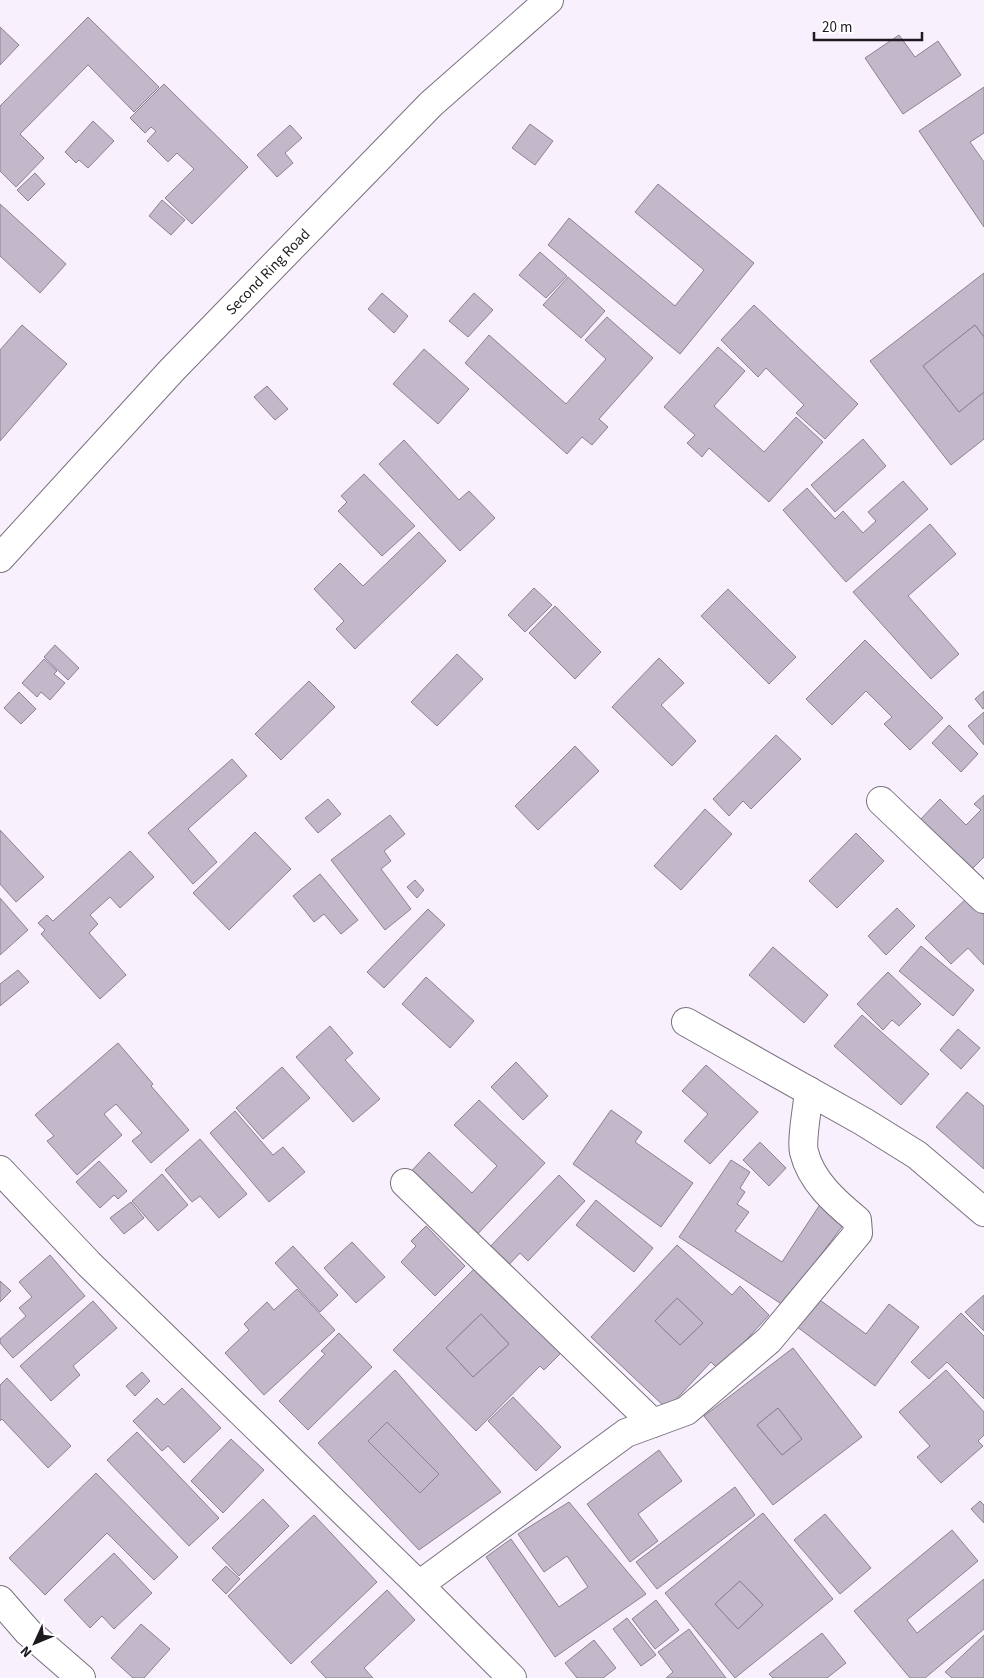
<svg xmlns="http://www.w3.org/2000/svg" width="984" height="1678" viewBox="0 0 984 1678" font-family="'Source Sans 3',sans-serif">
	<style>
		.building { fill: #c3b8ca; stroke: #8b8193; fill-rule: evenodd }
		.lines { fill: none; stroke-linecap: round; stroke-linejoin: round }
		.minor-casing { stroke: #796f7f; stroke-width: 30 }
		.tertiary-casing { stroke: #796f7f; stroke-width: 30 }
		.minor { stroke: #fff; stroke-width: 28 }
		.tertiary { stroke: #fff; stroke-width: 28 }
		.labels { text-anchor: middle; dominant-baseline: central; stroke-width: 4; stroke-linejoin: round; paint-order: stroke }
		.street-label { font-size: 15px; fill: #1d191f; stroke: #fff }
	</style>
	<rect width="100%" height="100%" fill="#f8f1fd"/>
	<!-- building -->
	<g class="building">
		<polygon points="88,17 159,87 134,112 88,65 20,134 44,158 16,187 0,171 0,106"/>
		<polygon points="0,27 19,45 0,65"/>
		<polygon points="899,35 915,57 938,41 961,75 903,114 865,58"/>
		<polygon points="164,84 248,167 192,224 165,198 194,169 177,153 168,162 147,141 156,131 151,127 145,133 130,118"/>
		<polygon points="984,87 984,133 970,142 984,162 984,227 919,131"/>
		<polygon points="93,121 114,141 88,168 79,160 76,163 65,152"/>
		<polygon points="530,124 553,141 535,165 512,148"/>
		<polygon points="290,125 302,138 285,153 293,163 277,177 257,155"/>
		<polygon points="35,173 45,184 28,201 17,190"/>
		<polygon points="658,184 754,263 680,354 548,245 569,218 675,306 704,270 635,212"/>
		<polygon points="162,200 185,220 171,235 149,216"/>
		<polygon points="0,204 66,264 40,293 0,256"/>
		<polygon points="540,252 567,276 546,298 519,275"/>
		<polygon points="984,273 984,337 975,325 923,366 959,412 984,392 984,439 951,465 870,361"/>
		<polygon points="568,277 605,311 581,338 543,305"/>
		<polygon points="382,293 408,316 394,333 368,309"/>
		<polygon points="474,293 493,310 468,337 449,321"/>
		<polygon points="754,305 858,404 825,439 796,413 804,405 766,368 758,377 721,340"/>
		<polygon points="607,317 653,358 599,419 608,427 592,445 582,437 567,454 465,363 489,335 566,404 606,359 585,340"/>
		<polygon points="22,325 67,364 0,441 0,350"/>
		<polygon points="975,325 984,337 984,392 959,412 923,366"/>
		<polygon points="718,347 745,371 714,406 764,452 796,417 823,442 769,502 709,448 702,457 687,443 695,435 664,407"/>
		<polygon points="424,349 469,389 438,424 393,384"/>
		<polygon points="267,386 288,409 275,420 254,397"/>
		<polygon points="863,439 886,466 835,512 811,485"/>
		<polygon points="404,440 459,500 469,491 495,518 460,551 379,464"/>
		<polygon points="364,474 415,526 382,556 338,511 347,502 341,496"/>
		<polygon points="903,481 928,509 846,582 783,510 807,488 835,519 843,511 863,533 876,521 868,512"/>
		<polygon points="930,524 956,554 908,596 959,654 931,679 853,592"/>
		<polygon points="419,532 446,561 355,649 336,629 344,621 314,589 340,563 363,586"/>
		<polygon points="534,588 552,605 525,632 508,615"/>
		<polygon points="728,589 796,657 769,684 701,616"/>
		<polygon points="555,606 601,652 575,679 529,633"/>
		<polygon points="865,640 943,718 910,750 884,724 892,717 866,691 832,725 806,699"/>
		<polygon points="55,645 79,668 68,680 44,657"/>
		<polygon points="457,654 483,679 437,726 411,702"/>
		<polygon points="659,658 684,683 661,705 696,741 672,766 612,707"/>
		<polygon points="44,659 57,671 54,674 65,683 50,700 41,692 37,697 22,683"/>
		<polygon points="309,681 335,707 281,760 255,734"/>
		<polygon points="984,691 984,708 983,709 975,699"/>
		<polygon points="19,692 36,709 21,724 4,708"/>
		<polygon points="984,712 984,745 968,726"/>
		<polygon points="949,725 978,754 961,772 932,743"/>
		<polygon points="776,735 801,759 751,809 743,801 729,816 713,799"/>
		<polygon points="575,746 599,771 538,830 515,806"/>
		<polygon points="232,759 247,776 188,829 217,862 193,884 148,833"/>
		<polygon points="984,795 984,857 968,873 918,822 940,799 966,825 981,810 974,804"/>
		<polygon points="328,799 341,814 318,833 305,818"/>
		<polygon points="705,809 732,834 681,890 654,866"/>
		<polygon points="390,815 405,834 384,851 391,861 381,869 411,909 385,930 331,860"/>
		<polygon points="0,830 44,877 16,902 0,884"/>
		<polygon points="255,832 291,869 229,930 193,893"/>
		<polygon points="856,833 884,861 837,908 809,881"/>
		<polygon points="130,851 154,877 120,908 110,897 90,915 98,924 89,933 126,975 100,999 41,934 45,930 38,923 47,915 53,921"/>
		<polygon points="320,874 358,920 341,934 324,914 314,922 293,896"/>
		<polygon points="415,880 424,890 417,898 407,887"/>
		<polygon points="971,894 984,908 984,965 968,948 951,964 925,938"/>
		<polygon points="0,898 28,930 0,955"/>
		<polygon points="897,908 915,926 886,955 868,936"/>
		<polygon points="428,909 445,925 384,988 367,972"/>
		<polygon points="921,946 974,990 953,1016 899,971"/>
		<polygon points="773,947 828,995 804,1023 749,975"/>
		<polygon points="18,970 29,982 0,1006 0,984"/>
		<polygon points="888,972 921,1004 899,1026 892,1020 883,1030 857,1004"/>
		<polygon points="426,977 474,1021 450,1048 402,1004"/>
		<polygon points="862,1015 929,1074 901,1105 834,1046"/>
		<polygon points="330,1026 353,1053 345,1060 380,1099 353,1122 296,1057"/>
		<polygon points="958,1029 980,1048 961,1069 940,1050"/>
		<polygon points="118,1043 153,1084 151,1086 189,1130 151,1163 132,1141 142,1133 116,1104 104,1114 122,1135 77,1175 47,1141 54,1136 35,1115"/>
		<polygon points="516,1062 548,1096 523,1120 491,1087"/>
		<polygon points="706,1065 758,1112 710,1164 684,1141 708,1114 682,1091"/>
		<polygon points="282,1067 310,1098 263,1139 236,1108"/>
		<polygon points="967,1092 984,1106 984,1169 936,1127"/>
		<polygon points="479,1100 545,1163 471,1241 405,1178 429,1152 472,1193 497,1166 454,1125"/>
		<polygon points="611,1110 642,1132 635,1142 693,1183 661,1227 573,1164"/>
		<polygon points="235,1111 273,1155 283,1147 305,1172 269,1202 210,1133"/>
		<polygon points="200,1139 247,1194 219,1218 200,1196 192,1202 165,1170"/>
		<polygon points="760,1142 786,1168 769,1186 743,1160"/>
		<polygon points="731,1160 750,1172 740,1188 745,1192 737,1204 749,1212 735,1231 782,1262 821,1203 847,1220 783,1305 679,1237"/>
		<polygon points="99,1161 127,1191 118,1199 114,1195 100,1208 76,1182"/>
		<polygon points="162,1174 188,1205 158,1231 132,1201"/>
		<polygon points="559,1175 585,1201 528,1261 520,1253 502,1272 483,1254"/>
		<polygon points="596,1200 653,1248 634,1272 576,1225"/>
		<polygon points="131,1202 144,1218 124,1234 110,1218"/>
		<polygon points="426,1226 465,1266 435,1296 401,1262 416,1246 411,1241"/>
		<polygon points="352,1242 385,1277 356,1303 324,1268"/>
		<path d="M677,1245L732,1295L740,1286L769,1315L719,1370L711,1362L667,1409L591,1337ZM677,1298L703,1323L680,1345L655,1321Z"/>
		<polygon points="293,1246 338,1295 320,1312 275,1263"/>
		<polygon points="50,1255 85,1296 13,1358 0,1343 0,1339 26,1316 19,1308 32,1297 19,1282"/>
		<path d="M480,1263L567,1347L544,1370L540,1366L476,1431L393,1350ZM481,1314L509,1344L473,1377L446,1348Z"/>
		<polygon points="0,1281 11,1291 0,1302"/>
		<polygon points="297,1289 335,1330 264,1395 225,1353 249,1330 244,1324 267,1302 274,1310"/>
		<polygon points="813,1295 866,1334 889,1304 919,1327 875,1386 792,1323"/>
		<polygon points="984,1295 984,1331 965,1312"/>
		<polygon points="677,1298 703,1323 680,1345 655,1321"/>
		<polygon points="93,1301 117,1328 73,1366 80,1375 51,1401 20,1366"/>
		<polygon points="961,1313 984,1336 984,1399 947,1362 929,1379 911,1362"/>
		<polygon points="481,1314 509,1344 473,1377 446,1348"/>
		<polygon points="339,1333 372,1367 308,1430 279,1401 325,1354 321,1351"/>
		<path d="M793,1348L862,1437L773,1505L704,1416ZM778,1408L802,1439L782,1455L757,1425Z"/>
		<path d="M395,1370L501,1492L419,1550L318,1443ZM387,1422L439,1474L420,1493L368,1441Z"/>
		<polygon points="946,1370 984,1412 984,1435 978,1441 983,1446 941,1483 917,1457 930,1446 899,1412"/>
		<polygon points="142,1372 150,1381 135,1396 126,1386"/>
		<polygon points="7,1378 71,1446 48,1468 2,1419 0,1421 0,1385"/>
		<polygon points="182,1388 221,1428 184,1463 168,1446 162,1451 133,1421 157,1398 164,1405"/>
		<polygon points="513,1397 561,1447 536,1471 488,1421"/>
		<polygon points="778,1408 802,1439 782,1455 757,1425"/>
		<polygon points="387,1422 439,1474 420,1493 368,1441"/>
		<polygon points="137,1432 219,1518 189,1546 107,1460"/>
		<polygon points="231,1439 264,1470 223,1513 191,1481"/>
		<polygon points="659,1450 682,1481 638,1514 658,1541 630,1562 587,1504"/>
		<polygon points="96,1473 178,1557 154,1580 107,1533 45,1595 9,1558"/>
		<polygon points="735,1487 755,1515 657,1589 636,1562"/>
		<polygon points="263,1499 289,1526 239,1576 212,1548"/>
		<polygon points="980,1501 984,1505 984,1523 971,1509"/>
		<polygon points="569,1502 646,1594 555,1657 486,1557 511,1539 559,1607 588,1587 567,1556 544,1572 518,1534"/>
		<path d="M763,1513L833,1599L735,1678L665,1593ZM740,1581L763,1605L738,1629L715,1604Z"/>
		<polygon points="825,1514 871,1568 840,1594 794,1540"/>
		<polygon points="314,1515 377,1582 291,1664 228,1596"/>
		<polygon points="952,1530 978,1561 907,1620 917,1633 984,1579 984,1629 925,1678 910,1678 854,1611"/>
		<polygon points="114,1553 152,1593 114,1629 102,1616 90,1628 64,1600"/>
		<polygon points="226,1566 240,1579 226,1594 212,1580"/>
		<polygon points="740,1581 763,1605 738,1629 715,1604"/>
		<polygon points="387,1590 415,1620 364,1668 373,1678 326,1678 311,1662"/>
		<polygon points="656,1600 679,1630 655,1649 632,1619"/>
		<polygon points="627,1618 656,1655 641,1666 613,1629"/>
		<polygon points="141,1624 170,1649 144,1678 133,1678 111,1658"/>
		<polygon points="689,1629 726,1678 666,1678 673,1672 658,1652"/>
		<polygon points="822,1633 846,1663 827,1678 773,1678 769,1674"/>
		<polygon points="984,1635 984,1678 952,1678 945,1672"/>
		<polygon points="594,1640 616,1668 603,1678 577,1678 565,1663"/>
	</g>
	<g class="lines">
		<defs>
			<g id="minor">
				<polyline points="881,801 984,899"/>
				<polyline points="686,1022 864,1122 917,1155 984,1212"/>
				<polyline points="0,1170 89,1264 419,1585 512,1678"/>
				<polyline points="405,1183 653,1423"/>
				<path d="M419,1585L626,1433L686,1411L769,1340L858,1233L857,1220C835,1202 811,1181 804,1152C801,1141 808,1104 809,1091"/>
				<polyline points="0,1600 28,1632 81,1678"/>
			</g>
			<g id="tertiary">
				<path id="s1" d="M0,558L172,370L431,104L549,0"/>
			</g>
		</defs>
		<!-- minor casing -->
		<use href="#minor" class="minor-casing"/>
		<!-- tertiary casing -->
		<use href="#tertiary" class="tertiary-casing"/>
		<!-- minor -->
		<use href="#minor" class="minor"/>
		<!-- tertiary -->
		<use href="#tertiary" class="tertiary"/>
	</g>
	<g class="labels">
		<!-- street labels -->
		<g class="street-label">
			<text stroke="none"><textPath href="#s1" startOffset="392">Second Ring Road</textPath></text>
		</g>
	</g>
	<!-- north arrow -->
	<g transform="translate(35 1643) rotate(226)" stroke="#ffffff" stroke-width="4" paint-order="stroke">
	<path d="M0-4L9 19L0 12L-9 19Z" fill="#1d191f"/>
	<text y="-8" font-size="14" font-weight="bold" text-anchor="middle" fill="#1d191f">N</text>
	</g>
	<!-- scale -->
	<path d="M814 32v8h108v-8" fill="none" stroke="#1d191f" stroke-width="2.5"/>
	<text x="822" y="32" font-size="15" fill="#1d191f" stroke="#ffffff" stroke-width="4" paint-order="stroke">20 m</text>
</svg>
